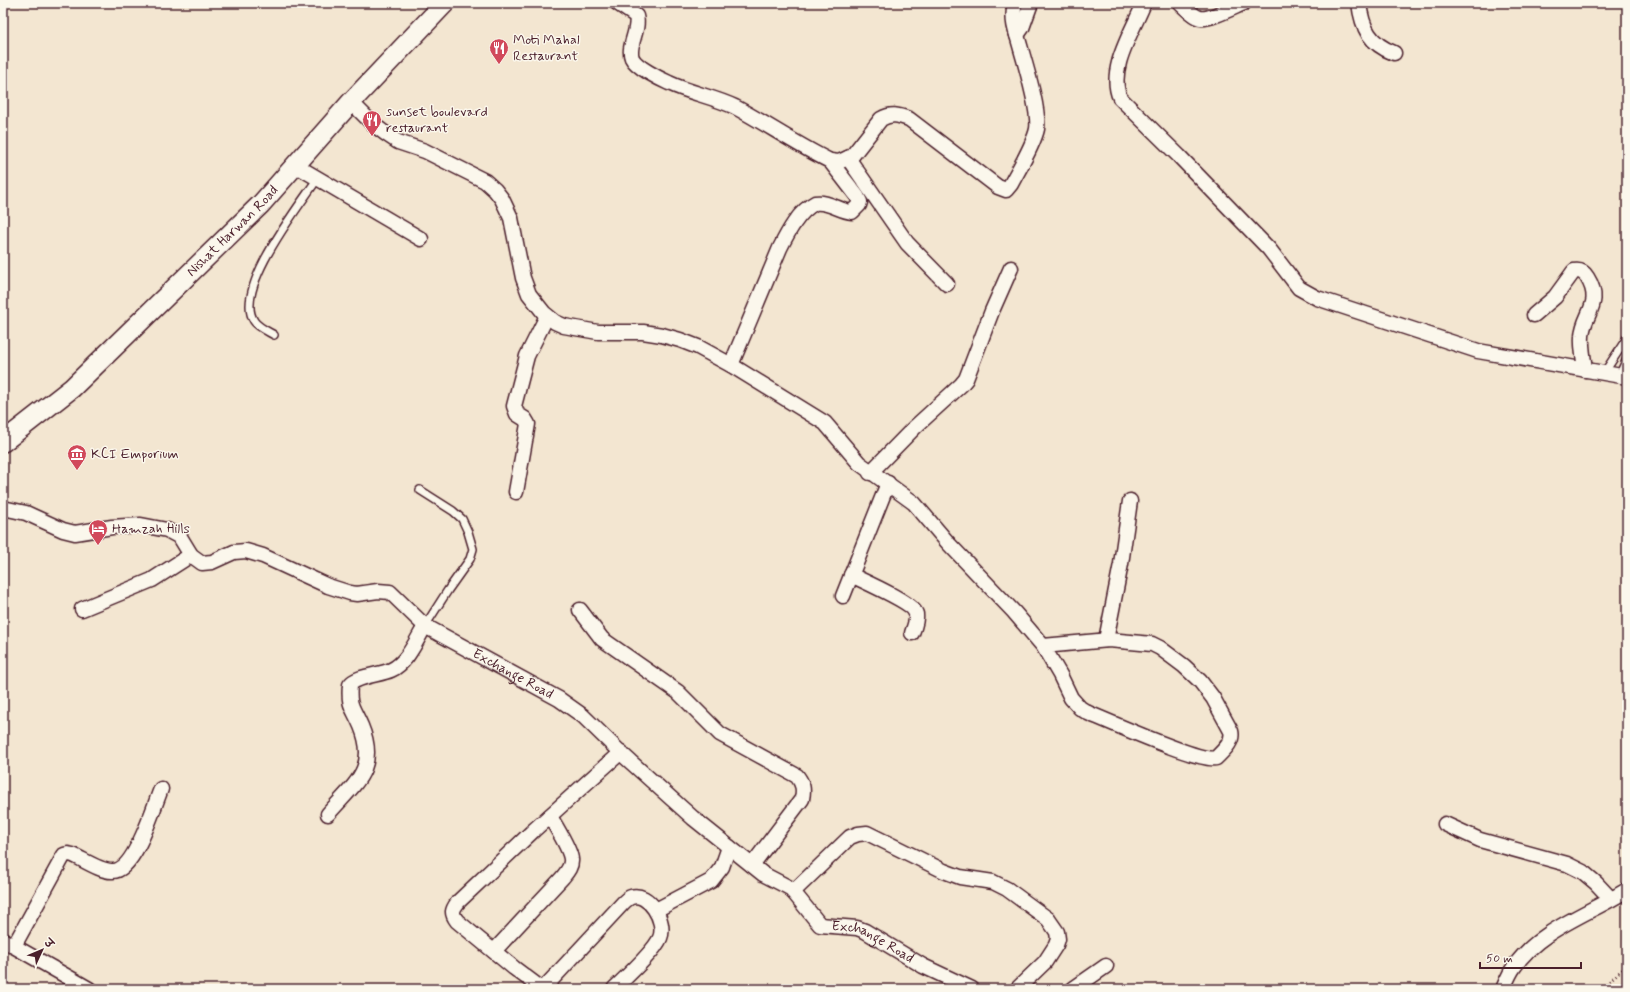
<svg xmlns="http://www.w3.org/2000/svg" width="1630" height="992" viewBox="0 0 1630 992" font-family="Mynerve,'Playpen Sans Deva',sans-serif">
	<style>
		.lines { fill: none; stroke-linecap: round; stroke-linejoin: round }
		.lane-casing { stroke: #4a1f2b; stroke-width: 10 }
		.street-casing { stroke: #4a1f2b; stroke-width: 17 }
		.secondary-casing { stroke: #4a1f2b; stroke-width: 22 }
		.path { stroke: #4a1f2b; stroke-width: 2.5; stroke-dasharray: 1 3; stroke-linecap: butt }
		.lane { stroke: #fbf7ec; stroke-width: 7 }
		.street { stroke: #fbf7ec; stroke-width: 14 }
		.secondary { stroke: #fbf7ec; stroke-width: 19 }
		.labels { text-anchor: middle; dominant-baseline: central; stroke-width: 3; stroke-linejoin: round; paint-order: stroke }
		.poi-label { font-size: 14px; fill: #4a1f2b; stroke: #fbf7ec; text-anchor: start }
		.street-label { font-size: 14px; fill: #4a1f2b; stroke: #fbf7ec }
	</style>
	<rect width="100%" height="100%" fill="#f3e6d1"/>
	<filter id="ink" filterUnits="userSpaceOnUse"><feTurbulence type="fractalNoise" baseFrequency=".025" numOctaves="2"/><feDisplacementMap in="SourceGraphic" scale="8" xChannelSelector="R" yChannelSelector="G"/><feConvolveMatrix kernelMatrix="1 2 1 2 8 2 1 2 1" color-interpolation-filters="sRGB"/></filter>
	<g filter="url(#ink)">
		<g class="lines">
			<defs>
				<g id="lane">
					<path d="M274,335C267,331 258,327 254,321C233,289 300,205 318,178"/>
					<polyline points="1604,373 1627,338"/>
					<polyline points="1619,376 1627,359"/>
					<polyline points="420,490 453,511 462,519 468,532 473,549 470,559 448,590 425,626"/>
				</g>
				<g id="street">
					<path d="M617,3L636,16C640,30 627,46 632,58C636,67 660,79 669,83C690,93 714,97 735,107C767,124 797,145 830,161L839,162L852,156L881,119C891,113 898,115 909,119L998,187L1006,190L1011,184C1019,169 1034,144 1037,129C1040,109 1023,57 1017,35C1013,24 1012,15 1015,3"/>
					<path d="M1144,3C1133,31 1107,69 1120,98L1179,156L1269,249L1299,288L1317,298L1478,351L1627,377"/>
					<path d="M1180,3C1186,8 1192,16 1200,18C1209,20 1234,7 1244,3"/>
					<path d="M1359,3C1362,28 1370,44 1394,53"/>
					<polyline points="1017,35 1022,28 1031,3"/>
					<path d="M351,102L374,125L386,134L398,142L425,151L485,181L495,190L502,199L511,218L523,278L529,294L544,313L555,322L564,326L598,332H643L662,335L680,340L698,347L731,365L825,423L859,463L914,503L949,544L1014,612L1043,646L1060,675L1071,698L1080,708L1088,713C1108,721 1201,763 1216,758C1223,751 1234,742 1231,731L1213,698L1200,681L1184,666L1160,648L1152,644L1109,640L1043,646"/>
					<polyline points="848,158 907,243 947,284"/>
					<polyline points="295,165 421,239"/>
					<path d="M1534,315L1555,297L1574,271C1580,270 1584,272 1587,277C1604,304 1583,314 1582,336C1581,347 1584,359 1585,370"/>
					<path d="M731,365L780,248C788,232 799,211 815,203C829,201 839,211 852,212L859,205L860,202L857,196L830,161"/>
					<polyline points="870,473 915,427 961,385 966,379 992,311 1011,268"/>
					<polyline points="516,492 528,424 525,419 517,414 514,406 527,356 547,316"/>
					<path id="s1" d="M3,508L26,513L63,530L75,533L112,527L141,525L167,530L180,537L191,555L202,563L212,562L234,552L246,551L263,556L328,586L350,593L357,594L378,591L390,592L425,626L559,699L583,716L623,755L693,818L763,874L790,888L820,925L857,928L865,931L923,966L972,989"/>
					<path d="M851,575C863,581 914,603 916,614C917,620 914,628 912,633"/>
					<polyline points="843,596 888,483"/>
					<polyline points="82,609 152,580 191,555"/>
					<path d="M580,610L602,639L678,692L720,734L797,776C803,784 804,789 802,799L752,865"/>
					<polyline points="1106,640 1121,564 1130,501"/>
					<path d="M328,814C354,784 379,769 361,726C353,707 348,707 350,685C356,676 380,675 391,670C407,663 416,641 425,626"/>
					<polyline points="1445,824 1480,840 1567,864 1583,872 1596,883 1611,899"/>
					<polyline points="793,892 850,837 858,834 867,833 944,871 960,877 993,882 1007,889 1048,919 1057,932 1058,939 1056,945 1045,962 1017,989"/>
					<polyline points="656,910 711,881 722,867 729,847"/>
					<polyline points="3,940 89,989"/>
					<path d="M14,946L64,855L68,854L73,855C84,860 102,872 113,871C135,871 154,806 161,789"/>
					<path d="M494,951L562,878C566,873 572,867 571,859C570,848 555,826 550,816"/>
					<path d="M542,989L514,968L457,921C451,913 452,910 458,902L534,830L621,752"/>
					<path d="M543,989L623,903C625,901 628,898 631,897C648,891 667,921 660,938C654,952 626,977 614,989"/>
					<polyline points="1073,989 1106,966"/>
					<path d="M1503,989C1506,982 1509,974 1514,967C1540,929 1589,914 1627,890"/>
				</g>
				<g id="secondary">
					<path id="s2" d="M3,442L72,388L261,204L351,102L445,3"/>
				</g>
			</defs>
			<!-- lane casing -->
			<use href="#lane" class="lane-casing"/>
			<!-- street casing -->
			<use href="#street" class="street-casing"/>
			<!-- secondary casing -->
			<use href="#secondary" class="secondary-casing"/>
			<!-- path -->
			<polyline class="path" points="1601,989 1627,965"/>
			<!-- lane -->
			<use href="#lane" class="lane"/>
			<!-- street -->
			<use href="#street" class="street"/>
			<!-- secondary -->
			<use href="#secondary" class="secondary"/>
		</g>
	</g>
	<!-- icons -->
	<defs>
		<symbol id="restaurant-pin" viewBox="-11 -11 22 30"><path d="M0 17L-7.5 6A9.5 9.5 0 1 1 7.5 6Z" fill="#d1495b" stroke="#fbf7ec"/><path d="M-5-6h1v4h1v-4h1v4h1v-4h1v5L-1.5 .5V6h-2V.5L-5-1ZM5-6V6H3V1.5H1.5Q1.5-4 5-6Z" fill="#fff"/></symbol>
		<symbol id="museum-pin" viewBox="-11 -11 22 30"><path d="M0 17L-7.5 6A9.5 9.5 0 1 1 7.5 6Z" fill="#d1495b" stroke="#fbf7ec"/><path d="M0-6L6-3V-2H-6V-3ZM-5-1h2V3h-2ZM-1-1h2V3h-2ZM3-1h2V3H3ZM-6 4H6V6H-6Z" fill="#fff"/></symbol>
		<symbol id="hotel-pin" viewBox="-11 -11 22 30"><path d="M0 17L-7.5 6A9.5 9.5 0 1 1 7.5 6Z" fill="#d1495b" stroke="#fbf7ec"/><path d="M-6-4.5h1.5V1H6V5H4.5V3h-9V5H-6ZM-4 0a1.8 1.8 0 1 1 3.6 0ZM.5 0V-2.5h3Q6-2.5 6 0Z" fill="#fff"/></symbol>
	</defs>
	<g fill-rule="evenodd">
		<use href="#restaurant-pin" x="488" y="37" width="22" height="30"/>
		<use href="#restaurant-pin" x="361" y="109" width="22" height="30"/>
		<use href="#museum-pin" x="66" y="443" width="22" height="30"/>
		<use href="#hotel-pin" x="87" y="518" width="22" height="30"/>
	</g>
	<g class="labels">
		<!-- poi labels -->
		<g class="poi-label">
			<text x="513" y="40">Moti Mahal<tspan x="513" dy="16">Restaurant</tspan></text>
			<text x="386" y="112">sunset boulevard<tspan x="386" dy="16">restaurant</tspan></text>
			<text x="91" y="454">KCI Emporium</text>
			<text x="112" y="529">Hamzah Hills</text>
		</g>
		<!-- street labels -->
		<g class="street-label">
			<text stroke="none"><textPath href="#s2" startOffset="312">Nishat Harwan Road</textPath></text>
			<text stroke="none"><textPath href="#s1" startOffset="567">Exchange Road</textPath></text>
			<text stroke="none"><textPath href="#s1" startOffset="1023">Exchange Road</textPath></text>
		</g>
	</g>
	<!-- margin -->
	<rect width="1630" height="992" fill="none" stroke="#fbf7ec" stroke-width="16"/>
	<rect x="8" y="8" width="1614" height="976" fill="none" stroke="#4a1f2b" stroke-width="1.5" filter="url(#ink)"/>
	<!-- north arrow -->
	<g transform="translate(42 950) rotate(46)" stroke="#fbf7ec" stroke-width="3" paint-order="stroke">
	<path d="M0-3L7 15L0 10L-7 15Z" fill="#4a1f2b"/>
	<text y="-6" font-size="11" font-weight="bold" text-anchor="middle" fill="#4a1f2b">उ</text>
	</g>
	<!-- scale -->
	<path d="M1480 962v6h101v-6" fill="none" stroke="#4a1f2b" stroke-width="2"/>
	<text x="1486" y="962" font-size="12" fill="#4a1f2b" stroke="#fbf7ec" stroke-width="3" paint-order="stroke">50 m</text>
</svg>
